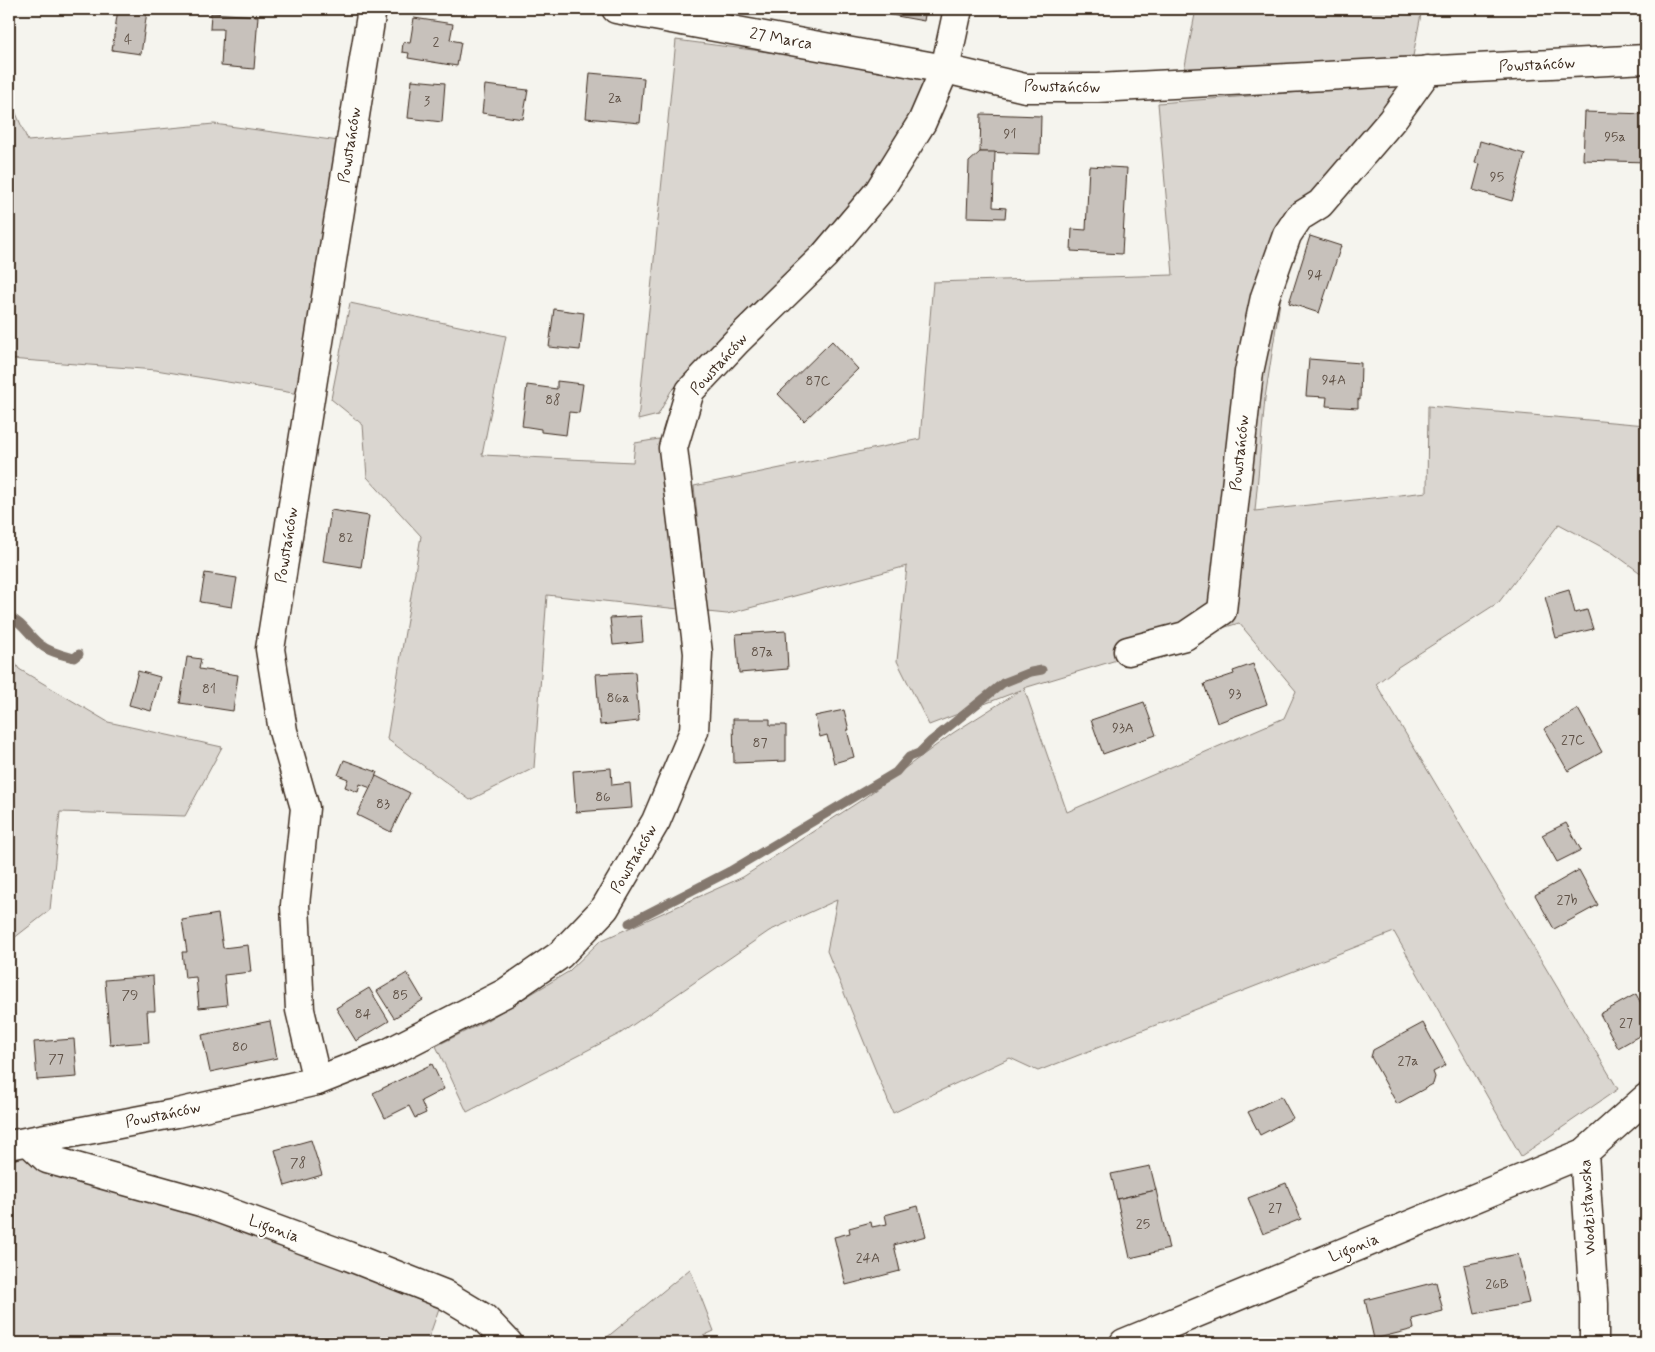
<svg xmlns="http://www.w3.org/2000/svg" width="1655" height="1352" viewBox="0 0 1655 1352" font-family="Mynerve,sans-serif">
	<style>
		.green { fill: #dad6d0; stroke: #8a8077; fill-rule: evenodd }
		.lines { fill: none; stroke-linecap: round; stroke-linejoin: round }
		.stream { stroke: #84786e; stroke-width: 9 }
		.building { fill: #c7c1bb; stroke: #3b2a1e }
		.minor-casing { stroke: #3b2a1e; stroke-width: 31 }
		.minor { stroke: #fdfcf7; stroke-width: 28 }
		.labels { text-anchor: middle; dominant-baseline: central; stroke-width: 4; stroke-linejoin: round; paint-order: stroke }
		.number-label { font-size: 14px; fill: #5e5045 }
		.street-label { font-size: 16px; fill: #3b2a1e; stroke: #fdfcf7 }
	</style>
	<rect width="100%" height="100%" fill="#f5f4ee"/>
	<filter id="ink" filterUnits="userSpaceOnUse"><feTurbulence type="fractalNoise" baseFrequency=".02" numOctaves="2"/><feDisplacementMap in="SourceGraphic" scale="10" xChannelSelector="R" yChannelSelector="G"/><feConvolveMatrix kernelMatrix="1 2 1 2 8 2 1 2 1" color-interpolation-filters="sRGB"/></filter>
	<g filter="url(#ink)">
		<!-- green -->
		<g class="green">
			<polygon points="1196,9 1422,9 1413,56 1183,76"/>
			<polygon points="676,40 937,74 911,131 798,263 671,391 658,415 638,420"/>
			<path d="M1419,83L1287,257L1265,398L1255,511L1427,492L1428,406L1646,425V577L1613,553L1559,524L1499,602L1398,667L1376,684L1618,1089L1521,1156L1394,932L1038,1071L1010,1058L893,1113L827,951L837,900L769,931L621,1033L467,1112L436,1046L484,1022L568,972L600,941L743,877L860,801L953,733L1021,690L929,725L897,661L907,566L727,614L707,612L694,486L920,439L933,282L1173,275L1158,103ZM1239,623L1296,691L1284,718L1067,812L1024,688Z"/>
			<polygon points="9,97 28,141 214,124 339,141 299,394 156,370 9,359"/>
			<polygon points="350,303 506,336 482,455 633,462 635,443 659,439 679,609 547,595 534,768 470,800 387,739 421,536 367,477 363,425 331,399"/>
			<polygon points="9,653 19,669 108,722 222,747 185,816 60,812 50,910 9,942"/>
			<polygon points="9,1145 444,1294 427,1343 9,1343"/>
			<polygon points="690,1269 714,1331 688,1343 600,1343"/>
		</g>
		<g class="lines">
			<!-- stream -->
			<g class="stream">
				<path d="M9,617C24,623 28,635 41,645C49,652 63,655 74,658L79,654"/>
				<polyline points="629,923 730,871 896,772 909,757 919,753 931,741 1003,683 1031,672 1042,670"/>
			</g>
		</g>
		<!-- building -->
		<g class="building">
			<polygon points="118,9 147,11 141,54 112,50"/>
			<polygon points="876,9 926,9 924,21 875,12"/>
			<polygon points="211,13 258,16 254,69 221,66 223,29 210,29"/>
			<polygon points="414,18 453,24 450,40 461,42 457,66 408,58 409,53 402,52 403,42 410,43"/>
			<polygon points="590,73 644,78 640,123 586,118"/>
			<polygon points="412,80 445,83 442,122 408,118"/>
			<polygon points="485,85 528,90 523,119 482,113"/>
			<polygon points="1585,112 1646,114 1646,162 1583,160"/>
			<polygon points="981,114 1041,116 1040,154 980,152"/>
			<polygon points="1480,141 1525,154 1512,201 1473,190 1480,164 1475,163"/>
			<polygon points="980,152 995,152 993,207 1006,208 1005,218 967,217 969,162"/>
			<polygon points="1089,166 1127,168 1122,254 1071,251 1072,229 1086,230"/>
			<polygon points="1310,236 1341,246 1319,313 1289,303"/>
			<polygon points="554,309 584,313 580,350 549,347"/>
			<polygon points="832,341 858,369 804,421 778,394"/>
			<polygon points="1309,359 1361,363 1360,400 1358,399 1358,408 1326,406 1327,397 1306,396"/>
			<polygon points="557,381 583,384 579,413 569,412 566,435 541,432 541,429 522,426 527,385 557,389"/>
			<polygon points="331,510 369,516 361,567 323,561"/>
			<polygon points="205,573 237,578 232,607 200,602"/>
			<polygon points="1569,590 1575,613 1587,610 1593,629 1556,638 1545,597"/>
			<polygon points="641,616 643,642 613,645 610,618"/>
			<polygon points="786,631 788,669 739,673 736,634"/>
			<polygon points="187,657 201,659 199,669 238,675 233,711 180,703"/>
			<polygon points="1253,664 1267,704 1217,723 1204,684 1234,674 1233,671"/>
			<polygon points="138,671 160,677 151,711 129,705"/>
			<polygon points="635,672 639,721 600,725 596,674"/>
			<polygon points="1144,702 1156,735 1103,754 1091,720"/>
			<polygon points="1578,709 1602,752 1568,771 1544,729"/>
			<polygon points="844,710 849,730 847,730 854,757 834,763 827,735 820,737 815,716"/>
			<polygon points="733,719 770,719 770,725 786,725 786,761 734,763"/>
			<polygon points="344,760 377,772 371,788 360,784 358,792 345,787 348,779 338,775"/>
			<polygon points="611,768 612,785 630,783 632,808 576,812 573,771"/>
			<polygon points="376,776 410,793 391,832 357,815"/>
			<polygon points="1566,823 1581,850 1557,862 1542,835"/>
			<polygon points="1579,870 1598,905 1554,929 1535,895"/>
			<polygon points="218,914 223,948 248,945 251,972 224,975 227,1005 199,1008 196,977 185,978 182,952 187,952 182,920"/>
			<polygon points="407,973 423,1000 394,1018 377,991"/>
			<polygon points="153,976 155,1011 147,1011 149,1042 110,1045 105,980"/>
			<polygon points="369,988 389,1021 356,1041 336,1008"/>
			<polygon points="1636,994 1646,1013 1646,1032 1618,1048 1600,1014"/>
			<polygon points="270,1021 277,1058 210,1072 202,1035"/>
			<polygon points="1423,1023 1446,1065 1433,1072 1435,1077 1433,1084 1397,1104 1371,1057 1373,1050"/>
			<polygon points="74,1039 77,1077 37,1080 34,1042"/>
			<polygon points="432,1064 444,1089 421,1101 426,1113 415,1118 409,1106 385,1118 373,1093"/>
			<polygon points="1281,1096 1293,1118 1260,1135 1248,1112"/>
			<polygon points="311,1140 322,1175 285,1186 275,1150"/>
			<polygon points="1150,1166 1156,1190 1117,1199 1111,1174"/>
			<polygon points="1286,1183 1301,1219 1263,1234 1248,1198"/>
			<polygon points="1156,1190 1169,1249 1130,1258 1117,1199"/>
			<polygon points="918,1206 926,1236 894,1245 900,1271 846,1285 834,1237 850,1233 849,1228 871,1222 872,1227 887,1224 885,1215"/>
			<polygon points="1518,1254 1529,1303 1475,1314 1464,1265"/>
			<polygon points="1436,1282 1443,1311 1412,1319 1414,1329 1374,1339 1365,1300"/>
		</g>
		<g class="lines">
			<defs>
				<g id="minor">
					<polyline points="616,9 945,69 1025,88 1097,88 1646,59"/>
					<polyline points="1128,651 1185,636 1222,611 1249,372 1265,297 1287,235 1299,217 1320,204 1392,120 1428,70"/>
					<polyline points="317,1081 300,1010 295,905 305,808 283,731 270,649 372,9"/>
					<polyline points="29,1142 47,1159 201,1202 348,1256 444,1294 484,1318 508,1343"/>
					<polyline points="9,1145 177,1113 317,1081 388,1053 505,993 560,955 605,908 656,821 694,731 698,653 673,448 690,391 737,341 824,256 879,191 922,122 945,69 958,9"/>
					<polyline points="1584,1153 1594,1304 1594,1343"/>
					<polyline points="1124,1343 1584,1153 1646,1098"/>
				</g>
			</defs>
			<!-- minor casing -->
			<use href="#minor" class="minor-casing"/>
			<!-- minor -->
			<use href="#minor" class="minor"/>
		</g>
	</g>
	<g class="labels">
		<!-- number labels -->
		<g class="number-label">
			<text x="128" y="40">4</text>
			<text x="436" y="42">2</text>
			<text x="615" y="98">2a</text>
			<text x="427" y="101">3</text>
			<text x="1010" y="134">91</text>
			<text x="1615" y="137">95a</text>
			<text x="1497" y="177">95</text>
			<text x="1315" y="275">94</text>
			<text x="1334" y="380">94A</text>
			<text x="818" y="381">87C</text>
			<text x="553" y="400">88</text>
			<text x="346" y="538">82</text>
			<text x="762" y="652">87a</text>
			<text x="209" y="689">81</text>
			<text x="1235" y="694">93</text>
			<text x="618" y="698">86a</text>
			<text x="1123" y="728">93A</text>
			<text x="1573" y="740">27C</text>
			<text x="760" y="743">87</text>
			<text x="603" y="797">86</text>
			<text x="383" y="804">83</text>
			<text x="1567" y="900">27b</text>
			<text x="130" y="995">79</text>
			<text x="400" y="995">85</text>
			<text x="363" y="1014">84</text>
			<text x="1626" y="1023">27</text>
			<text x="240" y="1047">80</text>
			<text x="56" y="1059">77</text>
			<text x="1408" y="1061">27a</text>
			<text x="298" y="1163">78</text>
			<text x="1275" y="1208">27</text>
			<text x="1143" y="1224">25</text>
			<text x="868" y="1258">24A</text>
			<text x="1497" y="1284">26B</text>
		</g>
		<!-- street labels -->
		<g class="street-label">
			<text transform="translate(781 39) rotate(10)">27 Marca</text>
			<text transform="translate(1537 65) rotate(-3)">Powstańców</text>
			<text transform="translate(1062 87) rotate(1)">Powstańców</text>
			<text transform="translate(350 145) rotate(-81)">Powstańców</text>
			<text transform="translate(719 364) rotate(-48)">Powstańców</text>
			<text transform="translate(1240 453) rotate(-84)">Powstańców</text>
			<text transform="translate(287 545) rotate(-81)">Powstańców</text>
			<text transform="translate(634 859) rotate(-60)">Powstańców</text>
			<text transform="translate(163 1115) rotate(-12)">Powstańców</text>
			<text transform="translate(1588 1207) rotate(-93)">Wodzisławska</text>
			<text transform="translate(274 1229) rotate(20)">Ligonia</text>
			<text transform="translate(1354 1248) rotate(-22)">Ligonia</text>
		</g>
	</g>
	<!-- margin -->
	<rect width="1655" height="1352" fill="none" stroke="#fdfcf7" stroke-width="30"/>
	<rect x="15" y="15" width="1625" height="1322" fill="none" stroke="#3b2a1e" stroke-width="2" filter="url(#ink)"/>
</svg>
